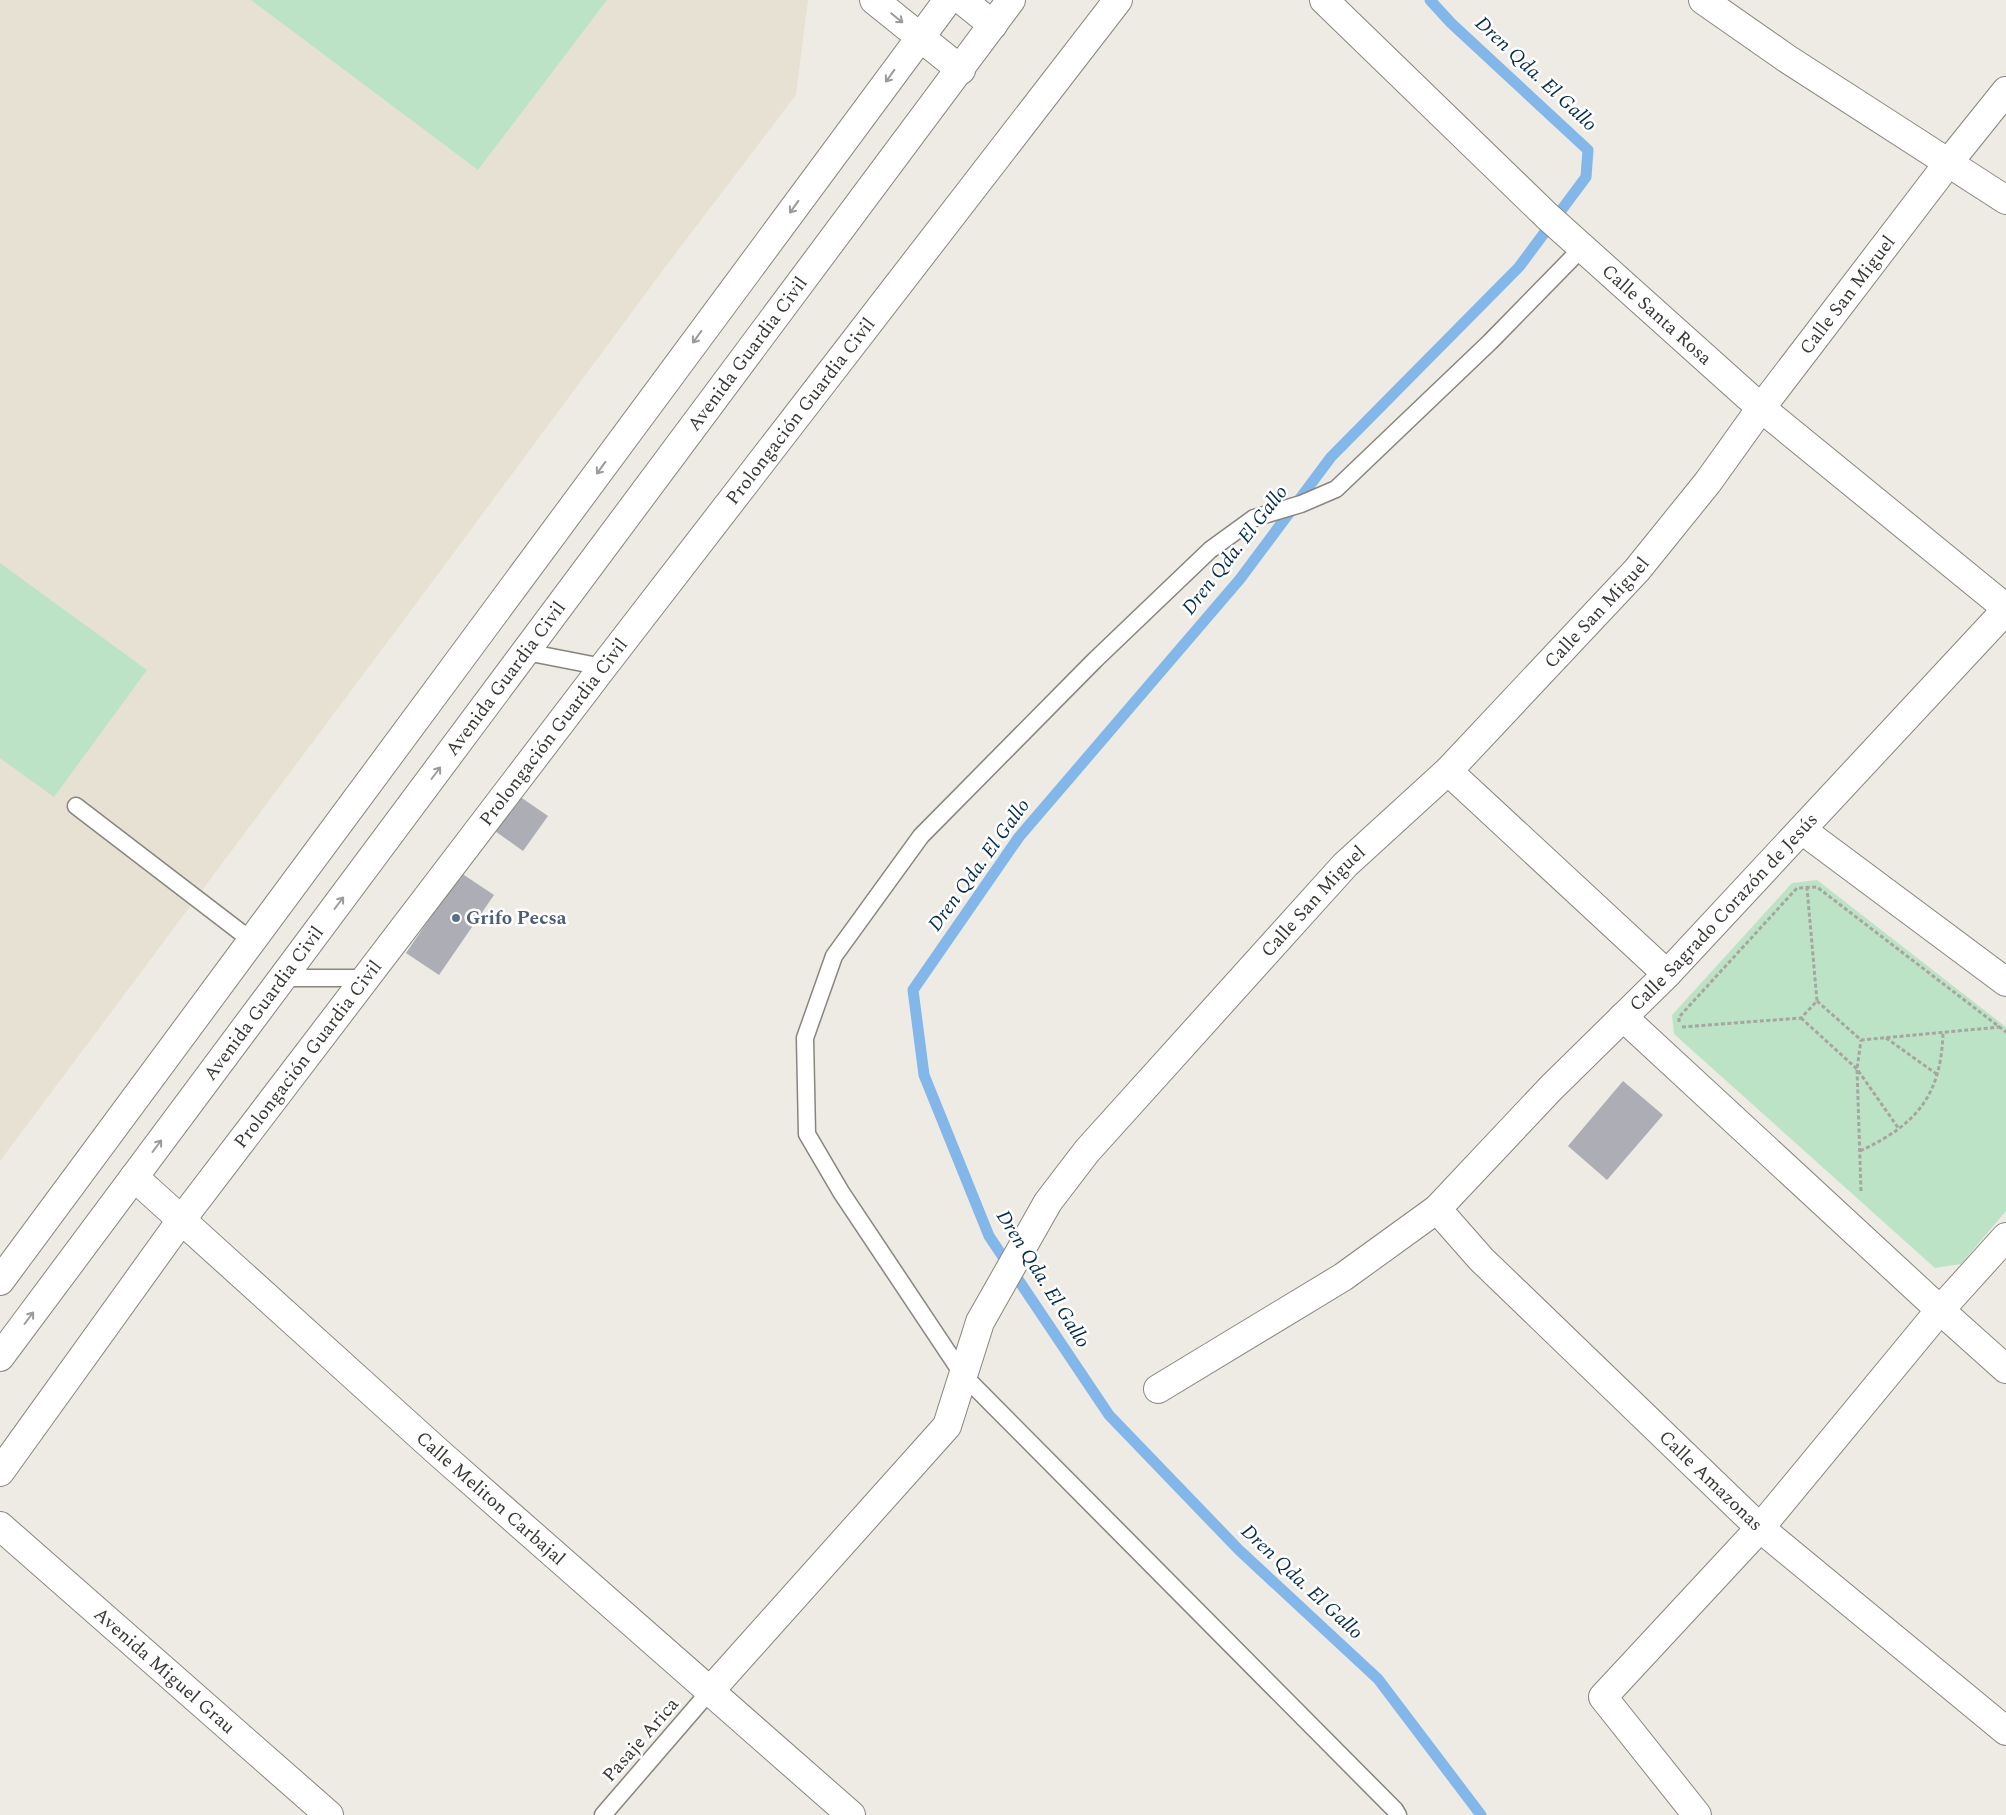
<svg xmlns="http://www.w3.org/2000/svg" width="2006" height="1815" viewBox="0 0 2006 1815" font-family="Spectral,serif">
	<style>
		.built { fill: #e7e1d3 }
		.green { fill: #bde3c6 }
		.lines { fill: none; stroke-linecap: round; stroke-linejoin: round }
		.stream { stroke: #83b7ea; stroke-width: 11 }
		.building { fill: #adadb5 }
		.lane-casing { stroke: #87857e; stroke-width: 19 }
		.street-casing { stroke: #87857e; stroke-width: 30 }
		.secondary-casing { stroke: #87857e; stroke-width: 30 }
		.highway-casing { stroke: #87857e; stroke-width: 30 }
		.path { stroke: #a7a5a0; stroke-width: 3; stroke-dasharray: 4 2.5; stroke-linecap: butt }
		.lane { stroke: #fff; stroke-width: 16 }
		.street { stroke: #fff; stroke-width: 28 }
		.secondary { stroke: #fff; stroke-width: 28 }
		.highway { stroke: #fff; stroke-width: 28 }
		.oneway { stroke: #9c9b9a }
		.service-dot { fill: #5c6f8a; stroke: #fff; stroke-width: 2 }
		.labels { text-anchor: middle; dominant-baseline: central; stroke-width: 5; stroke-linejoin: round; paint-order: stroke }
		.street-label { font-size: 19px; fill: #383734; stroke: #fff }
		.service-label { font-size: 19px; font-weight: bold; fill: #4e5e75; stroke: #fff; text-anchor: start }
		.water-label { font-size: 20px; font-style: italic; fill: #032b4b; stroke: #fff }
	</style>
	<rect width="100%" height="100%" fill="#eeebe4"/>
	<!-- built -->
	<polygon class="built" points="0,0 808,0 796,95 666,266 418,601 0,1161"/>
	<!-- green -->
	<g class="green">
		<polygon points="251,0 607,0 478,170"/>
		<polygon points="0,563 147,670 54,797 0,758"/>
		<polygon points="1817,880 2006,1027 2006,1211 1961,1264 1935,1268 1674,1034 1672,1015 1792,883"/>
	</g>
	<g class="lines">
		<!-- stream -->
		<polyline class="stream" points="1430,0 1451,23 1588,150 1586,177 1519,267 1331,457 1240,579 1019,837 913,990 924,1075 989,1236 1109,1415 1239,1550 1378,1679 1481,1815"/>
	</g>
	<!-- building -->
	<g class="building">
		<polygon points="519,796 548,816 523,851 495,831"/>
		<polygon points="461,873 494,895 439,975 406,953"/>
		<polygon points="1623,1081 1663,1115 1607,1180 1568,1146"/>
	</g>
	<g class="lines">
		<defs>
			<g id="lane">
				<polyline points="526,652 603,667"/>
				<polyline points="76,806 252,941"/>
				<polyline points="282,978 366,978"/>
				<polyline points="603,1815 709,1692"/>
				<polyline points="1398,1815 1395,1810 963,1375 841,1192 807,1134 805,1038 834,956 921,836 1095,660 1210,550 1254,518 1301,504 1336,489 1490,342 1582,248"/>
			</g>
			<g id="street">
				<path id="s1" d="M1324,0L1547,216L1761,408L2006,608"/>
				<polyline points="1703,0 1786,58 2006,200"/>
				<polyline points="1448,771 1667,974"/>
				<polyline points="1802,830 2006,982"/>
				<polyline points="1623,1017 1940,1310 2006,1369"/>
				<path id="s2" d="M134,1177L438,1452L851,1815"/>
				<path id="s3" d="M1437,1209L1481,1259L1760,1528L2006,1731"/>
				<path id="s4" d="M1158,1389L1343,1277L1437,1209L1551,1088L1667,974L2006,610"/>
				<path id="s5" d="M0,1472L182,1219L603,667L1118,0"/>
				<path id="s6" d="M0,1526L329,1815"/>
				<path id="s7" d="M709,1692L947,1426L980,1322L1048,1202L1087,1151L1345,865L1448,771L1637,570L1708,482L1761,408L1949,162L2006,91"/>
				<polyline points="1697,1815 1603,1697 1760,1528 1940,1310 2006,1237"/>
			</g>
			<g id="secondary">
				<polyline points="874,0 961,70"/>
				<polyline points="962,0 993,25"/>
			</g>
			<g id="highway">
				<polyline points="0,1281 948,0"/>
				<path id="s8" d="M0,1357L1011,0"/>
			</g>
		</defs>
		<!-- lane casing -->
		<use href="#lane" class="lane-casing"/>
		<!-- street casing -->
		<use href="#street" class="street-casing"/>
		<!-- secondary casing -->
		<use href="#secondary" class="secondary-casing"/>
		<!-- highway casing -->
		<use href="#highway" class="highway-casing"/>
		<!-- path -->
		<g class="path">
			<polyline points="1817,1001 1861,1040 2000,1027"/>
			<polyline points="1801,1018 1857,1069 1899,1129"/>
			<polyline points="1679,1022 1679,1017 1797,888 1817,887 2006,1032"/>
			<polyline points="1682,1027 1801,1018 1817,1001 1807,888"/>
			<polyline points="1886,1038 1938,1075"/>
			<path d="M1860,1151C1916,1125 1941,1096 1943,1033"/>
			<polyline points="1861,1191 1857,1069 1861,1040"/>
		</g>
		<!-- lane -->
		<use href="#lane" class="lane"/>
		<!-- street -->
		<use href="#street" class="street"/>
		<!-- secondary -->
		<use href="#secondary" class="secondary"/>
		<!-- highway -->
		<use href="#highway" class="highway"/>
	</g>
	<!-- one-way arrows -->
	<defs><path id="oneway-shaft" d="M-6 0H5M1.5-3L5.5 0L1.5 3" fill="none" stroke-width="1.6" stroke-linecap="round" stroke-linejoin="round" transform="scale(1.25)"/></defs>
	<g class="oneway">
		<use href="#oneway-shaft" transform="translate(897 18) rotate(39)"/>
		<use href="#oneway-shaft" transform="translate(890 76) rotate(126)"/>
		<use href="#oneway-shaft" transform="translate(794 207) rotate(126)"/>
		<use href="#oneway-shaft" transform="translate(697 337) rotate(126)"/>
		<use href="#oneway-shaft" transform="translate(601 468) rotate(126)"/>
		<use href="#oneway-shaft" transform="translate(436 773) rotate(-53)"/>
		<use href="#oneway-shaft" transform="translate(339 903) rotate(-53)"/>
		<use href="#oneway-shaft" transform="translate(157 1146) rotate(-53)"/>
		<use href="#oneway-shaft" transform="translate(29 1318) rotate(-53)"/>
	</g>
	<!-- markers -->
	<circle class="service-dot" cx="456" cy="918" r="5"/>
	<g class="labels">
		<!-- street labels -->
		<g class="street-label">
			<text stroke="none"><textPath href="#s7" startOffset="1815">Calle San Miguel</textPath></text>
			<text stroke="none"><textPath href="#s1" startOffset="458">Calle Santa Rosa</textPath></text>
			<text stroke="none"><textPath href="#s8" startOffset="1251">Avenida Guardia Civil</textPath></text>
			<text stroke="none"><textPath href="#s5" startOffset="1329">Prolongación Guardia Civil</textPath></text>
			<text stroke="none"><textPath href="#s7" startOffset="1410">Calle San Miguel</textPath></text>
			<text stroke="none"><textPath href="#s8" startOffset="846">Avenida Guardia Civil</textPath></text>
			<text stroke="none"><textPath href="#s5" startOffset="924">Prolongación Guardia Civil</textPath></text>
			<text stroke="none"><textPath href="#s7" startOffset="1005">Calle San Miguel</textPath></text>
			<text stroke="none"><textPath href="#s4" startOffset="745">Calle Sagrado Corazón de Jesús</textPath></text>
			<text stroke="none"><textPath href="#s8" startOffset="441">Avenida Guardia Civil</textPath></text>
			<text stroke="none"><textPath href="#s5" startOffset="519">Prolongación Guardia Civil</textPath></text>
			<text stroke="none"><textPath href="#s3" startOffset="386">Calle Amazonas</textPath></text>
			<text stroke="none"><textPath href="#s2" startOffset="480">Calle Meliton Carbajal</textPath></text>
			<text stroke="none"><textPath href="#s6" startOffset="219">Avenida Miguel Grau</textPath></text>
			<text transform="translate(641 1740) rotate(-49)">Pasaje Arica</text>
		</g>
		<!-- service labels -->
		<g class="service-label">
			<text x="466" y="918">Grifo Pecsa</text>
		</g>
		<!-- water labels -->
		<g class="water-label">
			<text transform="translate(1536 74) rotate(43)">Dren Qda. El Gallo</text>
			<text transform="translate(1235 550) rotate(-52)">Dren Qda. El Gallo</text>
			<text transform="translate(979 865) rotate(-54)">Dren Qda. El Gallo</text>
			<text transform="translate(1043 1279) rotate(58)">Dren Qda. El Gallo</text>
			<text transform="translate(1302 1582) rotate(43)">Dren Qda. El Gallo</text>
		</g>
	</g>
</svg>
